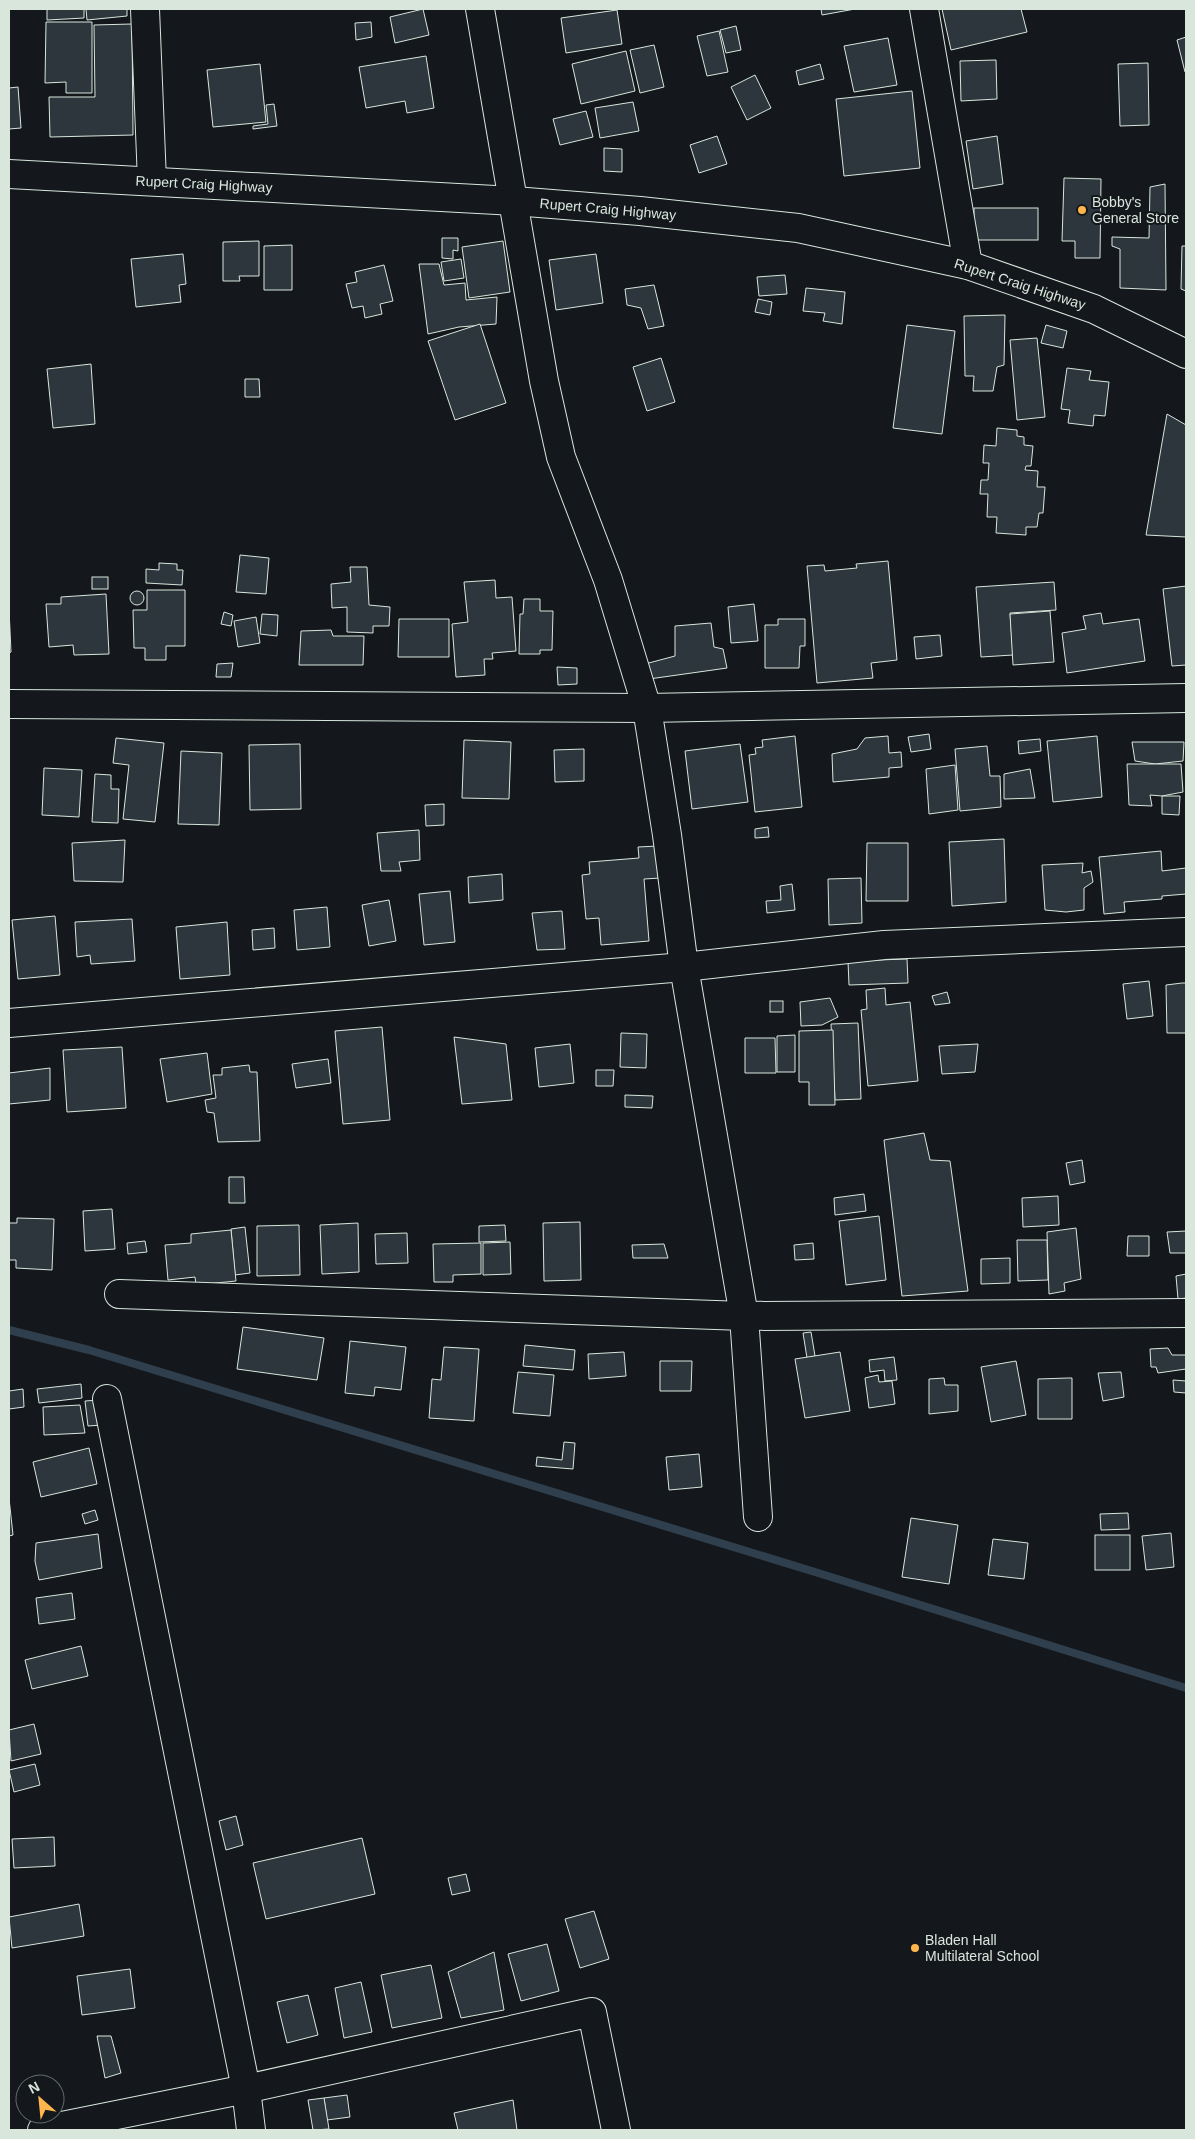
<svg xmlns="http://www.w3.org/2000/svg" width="1195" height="2139" viewBox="0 0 1195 2139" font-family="Helvetica,sans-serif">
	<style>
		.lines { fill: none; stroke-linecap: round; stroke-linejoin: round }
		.stream { stroke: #2f3f4d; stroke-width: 8 }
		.building { fill: #2c363c; stroke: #d8e6dc }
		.minor-casing { stroke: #d8e6dc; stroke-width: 30 }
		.major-casing { stroke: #d8e6dc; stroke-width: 30 }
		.minor { stroke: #14181c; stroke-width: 28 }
		.major { stroke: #14181c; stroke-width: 28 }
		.poi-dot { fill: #ffb74d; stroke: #14181c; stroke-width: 2 }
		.labels { text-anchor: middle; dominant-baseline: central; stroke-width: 4; stroke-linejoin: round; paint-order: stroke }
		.street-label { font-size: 14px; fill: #d8e6dc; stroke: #14181c }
		.poi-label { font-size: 14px; fill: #d8e6dc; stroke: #14181c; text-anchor: start }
	</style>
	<rect width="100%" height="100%" fill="#14181c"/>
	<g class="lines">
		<!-- stream -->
		<polyline class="stream" points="9,1330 89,1350 815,1572 1186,1688"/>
	</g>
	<!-- building -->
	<g class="building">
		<polygon points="47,9 84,9 84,18 47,20"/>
		<polygon points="86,9 127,9 127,16 87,20"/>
		<polygon points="423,9 429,35 395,43 390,17"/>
		<polygon points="821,9 855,9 822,15"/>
		<polygon points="942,9 1021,9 1027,32 951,50"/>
		<polygon points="617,10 622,44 566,53 561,18"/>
		<polygon points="46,22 92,22 92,93 66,93 66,82 45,83"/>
		<polygon points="371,22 372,37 356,40 355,23"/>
		<polygon points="132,24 133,135 50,137 49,97 95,97 94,25"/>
		<polygon points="736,26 741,50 726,53 720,30"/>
		<polygon points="719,31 728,72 707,76 697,36"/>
		<polygon points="1186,37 1186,72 1185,72 1177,40"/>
		<polygon points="888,38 897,85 854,92 844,46"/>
		<polygon points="654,45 664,87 640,93 630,50"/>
		<polygon points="626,51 635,91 581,104 572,64"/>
		<polygon points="426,56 434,108 407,113 405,101 366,108 359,67"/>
		<polygon points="996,60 997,99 961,101 960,61"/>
		<polygon points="1148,63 1149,125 1120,126 1118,64"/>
		<polygon points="260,64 266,122 213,127 207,70"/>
		<polygon points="820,64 824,79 799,85 796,71"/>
		<polygon points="755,75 771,108 747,120 731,87"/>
		<polygon points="18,87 21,128 9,129 9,88"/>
		<polygon points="912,91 920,168 844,176 836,99"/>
		<polygon points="633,102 639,131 600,138 595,108"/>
		<polygon points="274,104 277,126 253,129 253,126 268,124 266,105"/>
		<polygon points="586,111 593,137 560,145 553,119"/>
		<polygon points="717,136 727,164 699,173 690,145"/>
		<polygon points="997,136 1003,184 973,189 966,141"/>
		<polygon points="604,148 622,149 622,172 604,171"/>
		<polygon points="1064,178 1101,179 1100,258 1075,258 1075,241 1062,241"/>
		<polygon points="1165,184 1166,290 1120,288 1120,249 1112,246 1112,237 1149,238 1150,187"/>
		<rect x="974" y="208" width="64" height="32"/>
		<polygon points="442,238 458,238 458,251 453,250 453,259 442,258"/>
		<polygon points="259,241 259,276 239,276 240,281 223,281 223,242"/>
		<polygon points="503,241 510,292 469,298 462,247"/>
		<polygon points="292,245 292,290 264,290 264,246"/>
		<polygon points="1182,246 1186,246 1186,291 1181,289"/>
		<polygon points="183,254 186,284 179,285 181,302 136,307 131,259"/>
		<polygon points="596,254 603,303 556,310 549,260"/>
		<polygon points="461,259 464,278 444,281 441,262"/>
		<polygon points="419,264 439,264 444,285 465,283 466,300 497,297 496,324 459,327 428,334"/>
		<polygon points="384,265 393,301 380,304 382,314 365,318 363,306 352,308 346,284 357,282 355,272"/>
		<polygon points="785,275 787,294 759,296 757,277"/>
		<polygon points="654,285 664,326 648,329 641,308 627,305 625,289"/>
		<polygon points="806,288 845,292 842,324 823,321 825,313 803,311"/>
		<polygon points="758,299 772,302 770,315 755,312"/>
		<polygon points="1005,315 1004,365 997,367 993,391 973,391 974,376 965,376 964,316"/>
		<polygon points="480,324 506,403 455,420 428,341"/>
		<polygon points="907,325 955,331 942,434 893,428"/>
		<polygon points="1046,325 1067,331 1063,348 1041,343"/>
		<polygon points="1037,338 1045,417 1017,420 1010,340"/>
		<polygon points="661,358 675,402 647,411 633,367"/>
		<polygon points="91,364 95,424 53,428 47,369"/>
		<polygon points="1067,368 1091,371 1089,380 1109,382 1105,416 1094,415 1093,426 1068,423 1070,410 1061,409"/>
		<polygon points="245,379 259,379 260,397 245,397"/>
		<polygon points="1167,414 1186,425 1186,537 1146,535"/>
		<polygon points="997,428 1017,430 1017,436 1024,437 1024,445 1033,446 1031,466 1026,466 1025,470 1038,471 1037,487 1045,487 1043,513 1039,513 1037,527 1026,527 1026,535 996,533 997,517 987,517 988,494 980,494 981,480 988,480 989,463 983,463 984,445 996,446"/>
		<polygon points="240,555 269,558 266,594 236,592"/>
		<polygon points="888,561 897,660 871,663 873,678 817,683 807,566 824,565 825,571 857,568 856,564"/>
		<polygon points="159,563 177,564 177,570 183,570 182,585 146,583 146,569 159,570"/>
		<polygon points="350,567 367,567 369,605 390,607 389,626 373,626 373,633 347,632 347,607 332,608 331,584 351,582"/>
		<rect x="92" y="577" width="16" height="12"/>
		<polygon points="495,580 496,598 512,597 516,651 492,653 493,659 484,659 485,675 456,677 452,624 468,622 464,582"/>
		<polygon points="1054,582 1056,610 1010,613 1013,655 981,657 976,587"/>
		<polygon points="1186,586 1186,665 1172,666 1163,589"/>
		<polygon points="147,590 185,590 185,646 166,646 166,660 145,660 145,648 134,648 133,610 147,610"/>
		<circle cx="137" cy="598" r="7"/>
		<polygon points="106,594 109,654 74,655 73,645 49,647 46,604 61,604 61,597"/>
		<polygon points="524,599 540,599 540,611 553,611 552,650 540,650 540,654 519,654 520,614 523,614"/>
		<polygon points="754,604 758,641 731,643 728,607"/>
		<polygon points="9,609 11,652 9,653"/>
		<polygon points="1050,611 1054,662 1013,665 1010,614"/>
		<polygon points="224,612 233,615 231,626 221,624"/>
		<polygon points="1101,613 1103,624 1139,619 1145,661 1067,673 1062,633 1086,629 1083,616"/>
		<polygon points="262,614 278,615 277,636 260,634"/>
		<polygon points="256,617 260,643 238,647 234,621"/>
		<polygon points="399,619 449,619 449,657 398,657"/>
		<polygon points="778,619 805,619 805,646 800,646 799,668 765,668 765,625 778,625"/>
		<polygon points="711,623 714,647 723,649 727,668 649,679 645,664 675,656 675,626"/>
		<polygon points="331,630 333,636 364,636 363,665 299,665 301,631"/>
		<polygon points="940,635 942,656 916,659 914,637"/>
		<polygon points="233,663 231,677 216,677 217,664"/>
		<polygon points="557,667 577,668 577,684 558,685"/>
		<polygon points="929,734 931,749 911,752 908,737"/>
		<polygon points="795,736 802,807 755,812 749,755 756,754 755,748 763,747 762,740"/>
		<polygon points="888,736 889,753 901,752 902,767 889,768 889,777 833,782 832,754 857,749 865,738"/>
		<polygon points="1097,736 1102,797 1053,802 1047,741"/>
		<polygon points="116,738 164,743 155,822 123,819 129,765 113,763"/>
		<polygon points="1040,739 1041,751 1019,754 1018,741"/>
		<polygon points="464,740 511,742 509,799 462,798"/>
		<polygon points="1132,742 1184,742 1183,761 1155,764 1135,761"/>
		<polygon points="300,744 301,809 250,810 249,745"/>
		<polygon points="740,744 748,802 692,809 685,751"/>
		<polygon points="987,746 990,776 1000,776 1001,807 960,811 955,749"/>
		<polygon points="584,749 584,781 555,782 554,750"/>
		<polygon points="181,751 222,753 219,825 178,824"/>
		<polygon points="1127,764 1181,764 1183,792 1162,796 1150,795 1152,806 1129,805"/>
		<polygon points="955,765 958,810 929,814 926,769"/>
		<polygon points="44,768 82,770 79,817 42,815"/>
		<polygon points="1030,769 1035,798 1004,799 1004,774"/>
		<polygon points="95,774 111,775 111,789 119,789 118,823 92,822"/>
		<polygon points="1162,796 1180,796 1179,815 1162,814"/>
		<polygon points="444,804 444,825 426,826 425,805"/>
		<polygon points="768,827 769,837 755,838 755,829"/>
		<polygon points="419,830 420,860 399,862 401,871 381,871 377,833"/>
		<polygon points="1004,839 1006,902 952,906 949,842"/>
		<polygon points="125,840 123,882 74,881 72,843"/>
		<polygon points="867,843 908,843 908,901 866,901"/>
		<polygon points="658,846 661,878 644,879 649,941 601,945 599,918 586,919 582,875 590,874 589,862 639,858 638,847"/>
		<polygon points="1161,851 1162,871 1186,868 1186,894 1162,896 1162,899 1124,902 1125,912 1104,914 1099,857"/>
		<polygon points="1083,863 1082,873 1091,871 1093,882 1084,888 1084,910 1066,912 1045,910 1042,865"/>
		<polygon points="502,874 503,900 469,903 468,877"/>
		<polygon points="861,878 862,923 829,925 828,879"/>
		<polygon points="792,884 795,910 767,913 766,901 781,900 780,886"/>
		<polygon points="450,891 455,942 424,945 419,894"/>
		<polygon points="389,900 396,941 369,946 362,905"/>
		<polygon points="327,907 330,947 297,950 294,910"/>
		<polygon points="562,911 565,949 537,950 532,913"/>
		<polygon points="55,916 60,975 18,979 12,920"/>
		<polygon points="132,919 135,961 91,964 90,955 77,957 75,922"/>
		<polygon points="227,922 230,975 180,979 176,927"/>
		<polygon points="274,928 275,948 253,950 252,930"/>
		<polygon points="907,959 908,983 849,985 848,961"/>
		<polygon points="1149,981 1153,1016 1127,1019 1123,984"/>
		<polygon points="1182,983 1186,983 1186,1033 1167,1033 1166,985"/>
		<polygon points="885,988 886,1005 910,1002 918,1081 868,1086 861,1010 867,1009 866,990"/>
		<polygon points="947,992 950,1003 935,1005 932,996"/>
		<polygon points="830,998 838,1017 822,1025 801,1026 800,1002"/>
		<rect x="770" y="1001" width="13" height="11"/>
		<polygon points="858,1023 861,1099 835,1100 831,1024"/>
		<polygon points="382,1027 390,1120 343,1124 335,1031"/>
		<polygon points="833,1030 835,1105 809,1105 809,1082 799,1082 799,1031"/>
		<polygon points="621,1033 647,1034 646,1068 620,1067"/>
		<polygon points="795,1035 795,1072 777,1072 777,1036"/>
		<polygon points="454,1037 506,1044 512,1100 462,1104"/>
		<polygon points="745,1038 775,1038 776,1073 745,1073"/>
		<polygon points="570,1044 574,1083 539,1087 535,1048"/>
		<polygon points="978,1044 975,1072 942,1074 939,1046"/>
		<polygon points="122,1047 126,1108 67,1112 63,1050"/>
		<polygon points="207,1053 212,1094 167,1102 160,1059"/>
		<polygon points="328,1059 331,1083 296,1088 292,1064"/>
		<polygon points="249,1065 250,1072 257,1072 260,1141 218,1142 214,1113 207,1112 205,1100 216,1098 213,1075 222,1075 222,1068"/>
		<polygon points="50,1068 50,1100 9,1104 9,1073"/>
		<polygon points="596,1070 614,1070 613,1086 596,1086"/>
		<polygon points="625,1095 653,1096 652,1108 625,1107"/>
		<polygon points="924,1133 930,1160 950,1161 968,1291 902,1296 884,1140"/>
		<polygon points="1082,1160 1085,1182 1070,1185 1066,1163"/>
		<polygon points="229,1177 244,1177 245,1203 229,1203"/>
		<polygon points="864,1194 866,1211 835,1215 834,1198"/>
		<polygon points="1058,1196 1059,1225 1023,1227 1022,1198"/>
		<polygon points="112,1209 115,1249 85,1251 83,1211"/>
		<polygon points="879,1216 886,1280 846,1285 839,1221"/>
		<polygon points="17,1218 54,1219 52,1270 16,1268 16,1260 9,1260 9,1223 17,1223"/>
		<polygon points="580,1222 581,1280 544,1281 543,1223"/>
		<polygon points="358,1223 359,1272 322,1274 320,1225"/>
		<polygon points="299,1225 300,1275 257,1276 257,1226"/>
		<polygon points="505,1225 506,1241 479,1242 479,1226"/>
		<polygon points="245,1227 250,1273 235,1275 231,1229"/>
		<polygon points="1076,1228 1081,1279 1064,1283 1065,1291 1049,1294 1047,1232"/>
		<polygon points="231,1230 236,1281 196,1285 195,1277 168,1280 165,1245 191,1243 191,1234"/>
		<polygon points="1186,1231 1186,1253 1170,1253 1167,1232"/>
		<polygon points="407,1233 408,1263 376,1264 375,1234"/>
		<polygon points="1128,1236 1149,1236 1149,1256 1127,1256"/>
		<polygon points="1017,1240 1047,1240 1048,1280 1018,1281"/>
		<polygon points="145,1241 147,1252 128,1254 127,1243"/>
		<polygon points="510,1242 511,1274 483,1275 483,1243"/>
		<polygon points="481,1243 481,1274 453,1275 453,1282 434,1282 433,1244"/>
		<polygon points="813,1243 814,1259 795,1260 794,1245"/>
		<polygon points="664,1244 668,1258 633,1258 632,1245"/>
		<polygon points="1010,1258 1010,1283 981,1284 981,1259"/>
		<polygon points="1186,1274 1186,1298 1178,1299 1176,1276"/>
		<polygon points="243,1327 324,1338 317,1380 237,1369"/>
		<polygon points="811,1332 815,1356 807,1358 803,1333"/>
		<polygon points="350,1341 406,1347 401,1390 375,1387 374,1396 345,1393"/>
		<polygon points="525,1345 575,1350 573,1370 523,1366"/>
		<polygon points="444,1347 479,1349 474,1421 429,1418 432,1379 441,1380"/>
		<polygon points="1168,1348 1172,1355 1186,1355 1186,1369 1158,1373 1156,1367 1151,1367 1150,1349"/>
		<polygon points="624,1352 626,1376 589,1379 588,1354"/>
		<polygon points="840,1352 850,1411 805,1418 795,1359"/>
		<polygon points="894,1357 897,1380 885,1381 884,1370 870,1372 869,1360"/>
		<polygon points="660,1361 692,1361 691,1391 660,1391"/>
		<polygon points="1016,1361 1026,1415 991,1422 981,1367"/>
		<polygon points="518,1372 554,1375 550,1416 513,1413"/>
		<polygon points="1121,1372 1124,1397 1103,1401 1098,1373"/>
		<polygon points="878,1375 879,1382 892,1381 895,1404 869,1408 865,1378"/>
		<polygon points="944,1378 945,1385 958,1385 958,1411 929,1414 929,1379"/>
		<polygon points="1068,1378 1072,1378 1072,1419 1038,1419 1038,1379"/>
		<polygon points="1173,1380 1186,1381 1186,1393 1174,1392"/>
		<polygon points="81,1384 82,1398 39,1403 37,1389"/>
		<polygon points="23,1389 24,1407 9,1409 9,1391"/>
		<polygon points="99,1400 102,1425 88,1426 85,1401"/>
		<polygon points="80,1405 85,1433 44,1435 43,1407"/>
		<polygon points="564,1442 575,1443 573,1469 536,1466 537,1457 562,1460"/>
		<polygon points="89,1448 97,1484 41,1497 33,1462"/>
		<polygon points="699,1454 702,1487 669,1490 666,1457"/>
		<polygon points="9,1498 13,1535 9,1536"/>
		<polygon points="95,1510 98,1520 85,1524 82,1514"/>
		<polygon points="1128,1513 1129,1529 1101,1530 1100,1514"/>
		<polygon points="911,1518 958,1525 949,1584 902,1577"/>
		<polygon points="1171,1533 1174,1567 1146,1570 1142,1536"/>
		<polygon points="98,1534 102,1568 39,1580 35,1561 36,1543"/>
		<rect x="1095" y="1535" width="35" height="35"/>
		<polygon points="993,1539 1028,1543 1024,1579 988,1575"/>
		<polygon points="72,1593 75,1619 39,1624 36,1598"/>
		<polygon points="81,1646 88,1676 32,1689 25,1660"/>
		<polygon points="34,1724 41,1754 11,1761 9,1730"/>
		<polygon points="35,1764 40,1785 14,1792 9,1770"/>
		<polygon points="236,1816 243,1845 226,1850 219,1821"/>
		<polygon points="54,1837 55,1866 14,1868 12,1839"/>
		<polygon points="362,1838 375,1894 266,1919 253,1863"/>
		<polygon points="466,1874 470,1891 452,1895 448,1878"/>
		<polygon points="79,1904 84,1936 12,1948 9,1917"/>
		<polygon points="594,1911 609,1959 580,1968 565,1919"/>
		<polygon points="547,1944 559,1991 521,2001 508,1954"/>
		<polygon points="494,1952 504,2010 461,2018 448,1972"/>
		<polygon points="431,1965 442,2018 392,2028 381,1975"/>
		<polygon points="130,1969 135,2008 82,2015 77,1976"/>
		<polygon points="361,1982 372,2032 344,2038 335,1988"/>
		<polygon points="308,1995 318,2035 287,2043 277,2002"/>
		<polygon points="97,2036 111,2036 121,2073 105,2078"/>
		<polygon points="347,2095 350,2117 327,2120 324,2098"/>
		<polygon points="324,2098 329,2129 313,2130 308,2100"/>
		<polygon points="513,2100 517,2130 458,2130 454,2113"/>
	</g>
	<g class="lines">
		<defs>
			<g id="minor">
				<polyline points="145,9 152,181"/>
				<polyline points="480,9 544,381 561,457 608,580 647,708 667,835 684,967 744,1316 758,1517"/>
				<polyline points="924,9 968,265"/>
				<polyline points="9,704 647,708 1186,698"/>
				<polyline points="9,1023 684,967 884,945 1186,932"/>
				<polyline points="119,1294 744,1316 1186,1313"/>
				<polyline points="107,1399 246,2089 251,2130"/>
				<polyline points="42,2130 246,2089 592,2012 616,2130"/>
			</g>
			<polyline id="major" points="9,174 514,201 640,211 798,228 968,265 1094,309 1186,354"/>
		</defs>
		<!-- minor casing -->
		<use href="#minor" class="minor-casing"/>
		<!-- major casing -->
		<use href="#major" class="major-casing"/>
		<!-- minor -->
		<use href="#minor" class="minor"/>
		<!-- major -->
		<use href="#major" class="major"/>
	</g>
	<!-- markers -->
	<g class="poi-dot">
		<circle cx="1082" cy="210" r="5"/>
		<circle cx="915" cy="1948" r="5"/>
	</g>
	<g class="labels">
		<!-- street labels -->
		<g class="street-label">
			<text transform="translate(204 184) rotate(3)">Rupert Craig Highway</text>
			<text transform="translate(608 209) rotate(5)">Rupert Craig Highway</text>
			<text transform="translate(1020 284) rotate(18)">Rupert Craig Highway</text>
		</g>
		<!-- poi labels -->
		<g class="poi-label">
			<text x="1092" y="202">Bobby's<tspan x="1092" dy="16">General Store</tspan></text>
			<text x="925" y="1940">Bladen Hall<tspan x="925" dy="16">Multilateral School</tspan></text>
		</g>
	</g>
	<!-- border -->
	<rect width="1195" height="2139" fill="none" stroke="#d8e6dc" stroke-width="20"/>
	<!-- north arrow -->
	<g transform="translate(40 2099) rotate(333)"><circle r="24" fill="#14181c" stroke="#626a69"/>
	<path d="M0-4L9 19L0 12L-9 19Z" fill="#ffb74d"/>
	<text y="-8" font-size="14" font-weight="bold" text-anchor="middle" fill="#d8e6dc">N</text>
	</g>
</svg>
